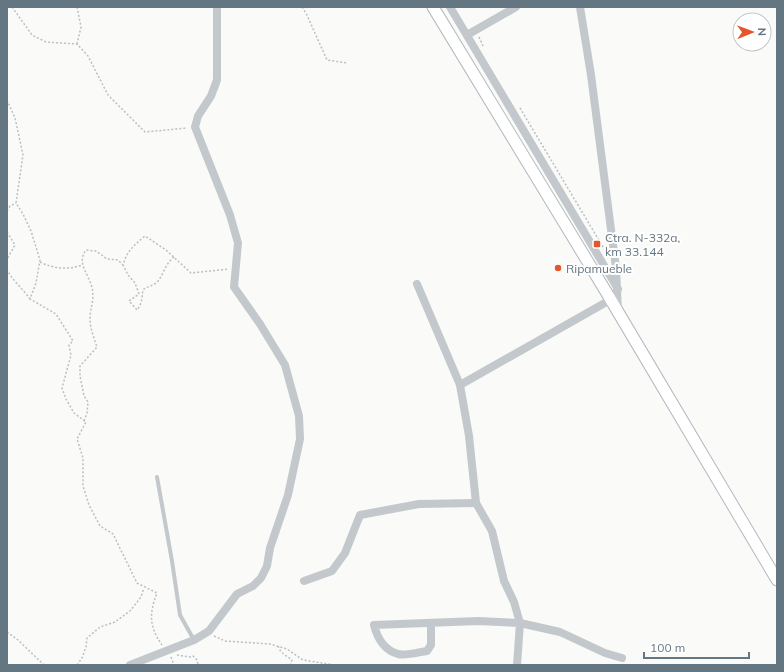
<svg xmlns="http://www.w3.org/2000/svg" width="784" height="672" viewBox="0 0 784 672" font-family="Mulish,sans-serif">
	<style>
		.lines { fill: none; stroke-linecap: round; stroke-linejoin: round }
		.secondary-casing { stroke: #b3babf; stroke-width: 13 }
		.path { stroke: #bbbfc2; stroke-width: 1.5; stroke-dasharray: 2 2; stroke-linecap: butt }
		.service { stroke: #c3c8cc; stroke-width: 4 }
		.minor { stroke: #c3c8cc; stroke-width: 8 }
		.secondary { stroke: #fff; stroke-width: 11 }
		.poi-dot { fill: #e4572e; stroke: #fff; stroke-width: 1.5 }
		.labels { text-anchor: middle; dominant-baseline: central; stroke-width: 4; stroke-linejoin: round; paint-order: stroke }
		.poi-label { font-size: 12px; fill: #657683; stroke: #fff; text-anchor: start }
	</style>
	<rect width="100%" height="100%" fill="#fafaf8"/>
	<g class="lines">
		<defs>
			<polyline id="secondary" points="433,7 605,290 777,580"/>
		</defs>
		<!-- secondary casing -->
		<use href="#secondary" class="secondary-casing"/>
		<!-- path -->
		<g class="path">
			<polyline points="12,7 32,35 46,42 77,44 88,56 108,95 145,132 187,128"/>
			<polyline points="77,7 81,27 77,44"/>
			<polyline points="302,7 306,13 327,60 347,63"/>
			<polyline points="479,37 483,46"/>
			<path d="M7,100L15,118L23,155L16,203L23,214L31,231L40,260L36,283L30,299L56,314L73,341L69,345L71,355L62,388L66,399L74,413L86,422L77,439L83,458V486L89,505L100,526L113,534L137,583L157,593C149,614 149,626 162,645"/>
			<polyline points="520,108 606,252"/>
			<polyline points="7,211 10,206 16,203"/>
			<polyline points="7,232 15,245 7,259"/>
			<path d="M174,257C166,263 164,273 158,281C154,286 148,286 144,289C141,292 144,302 137,310L129,301L139,294L135,283L128,275L123,265C127,251 134,245 145,236L166,250L191,273L229,269"/>
			<path d="M40,262C54,269 68,270 82,265"/>
			<path d="M7,269C10,278 24,290 30,299"/>
			<path d="M84,421L87,413L88,402L84,396L80,376V366L97,347C94,338 90,328 90,319C90,308 95,298 92,288C89,274 76,263 86,250L96,251L107,259L118,260L123,265"/>
			<polyline points="7,632 18,640 44,665"/>
			<polyline points="214,636 225,641 270,644 287,649 303,660 334,665"/>
			<polyline points="278,646 281,652 292,660 290,665"/>
			<polyline points="177,655 190,657 193,656 197,660 198,665"/>
			<polyline points="171,657 174,665"/>
			<polyline points="77,665 82,658 86,647 87,638 100,627 115,622 130,611 141,597 144,588"/>
		</g>
		<!-- service -->
		<polyline class="service" points="157,477 172,561 180,615 194,640"/>
		<!-- minor -->
		<g class="minor">
			<polyline points="450,7 618,289"/>
			<polyline points="580,7 591,75 616,268 618,312"/>
			<polyline points="467,35 516,7"/>
			<polyline points="417,284 460,385"/>
			<polyline points="610,300 460,385 469,436 476,503 492,531 504,581 514,602 520,623 560,632 605,653 622,658"/>
			<polyline points="304,581 332,571 345,553 360,515 419,504 476,503"/>
			<path d="M431,623V645L427,651C419,652 406,656 398,654C384,650 377,637 374,625L478,621L520,623L517,665"/>
			<polyline points="130,665 194,640 209,631 237,594 253,586 261,578 267,566 270,548 288,495 300,439 299,416 285,365 260,324 234,287 238,243 230,215 195,127 198,116 211,96 217,80 217,7"/>
		</g>
		<!-- secondary -->
		<use href="#secondary" class="secondary"/>
	</g>
	<!-- markers -->
	<g class="poi-dot">
		<rect x="593" y="240" width="8" height="8" rx="2"/>
		<circle cx="558" cy="268" r="4"/>
	</g>
	<g class="labels">
		<!-- poi labels -->
		<g class="poi-label">
			<text x="605" y="237">Ctra. N-332a,<tspan x="605" dy="14">km 33.144</tspan></text>
			<text x="566" y="268">Ripamueble</text>
		</g>
	</g>
	<!-- border -->
	<rect width="784" height="672" fill="none" stroke="#657683" stroke-width="16"/>
	<!-- north arrow -->
	<g transform="translate(752 32) rotate(89)"><circle r="19" fill="#ffffff" stroke="#c1c8cd"/>
	<path d="M0-3L7 15L0 10L-7 15Z" fill="#e4572e"/>
	<text y="-6" font-size="11" font-weight="bold" text-anchor="middle" fill="#657683">N</text>
	</g>
	<!-- scale -->
	<path d="M644 652v6h105v-6" fill="none" stroke="#657683" stroke-width="2"/>
	<text x="650" y="652" font-size="12" fill="#657683" stroke="#ffffff" stroke-width="3" paint-order="stroke">100 m</text>
</svg>
